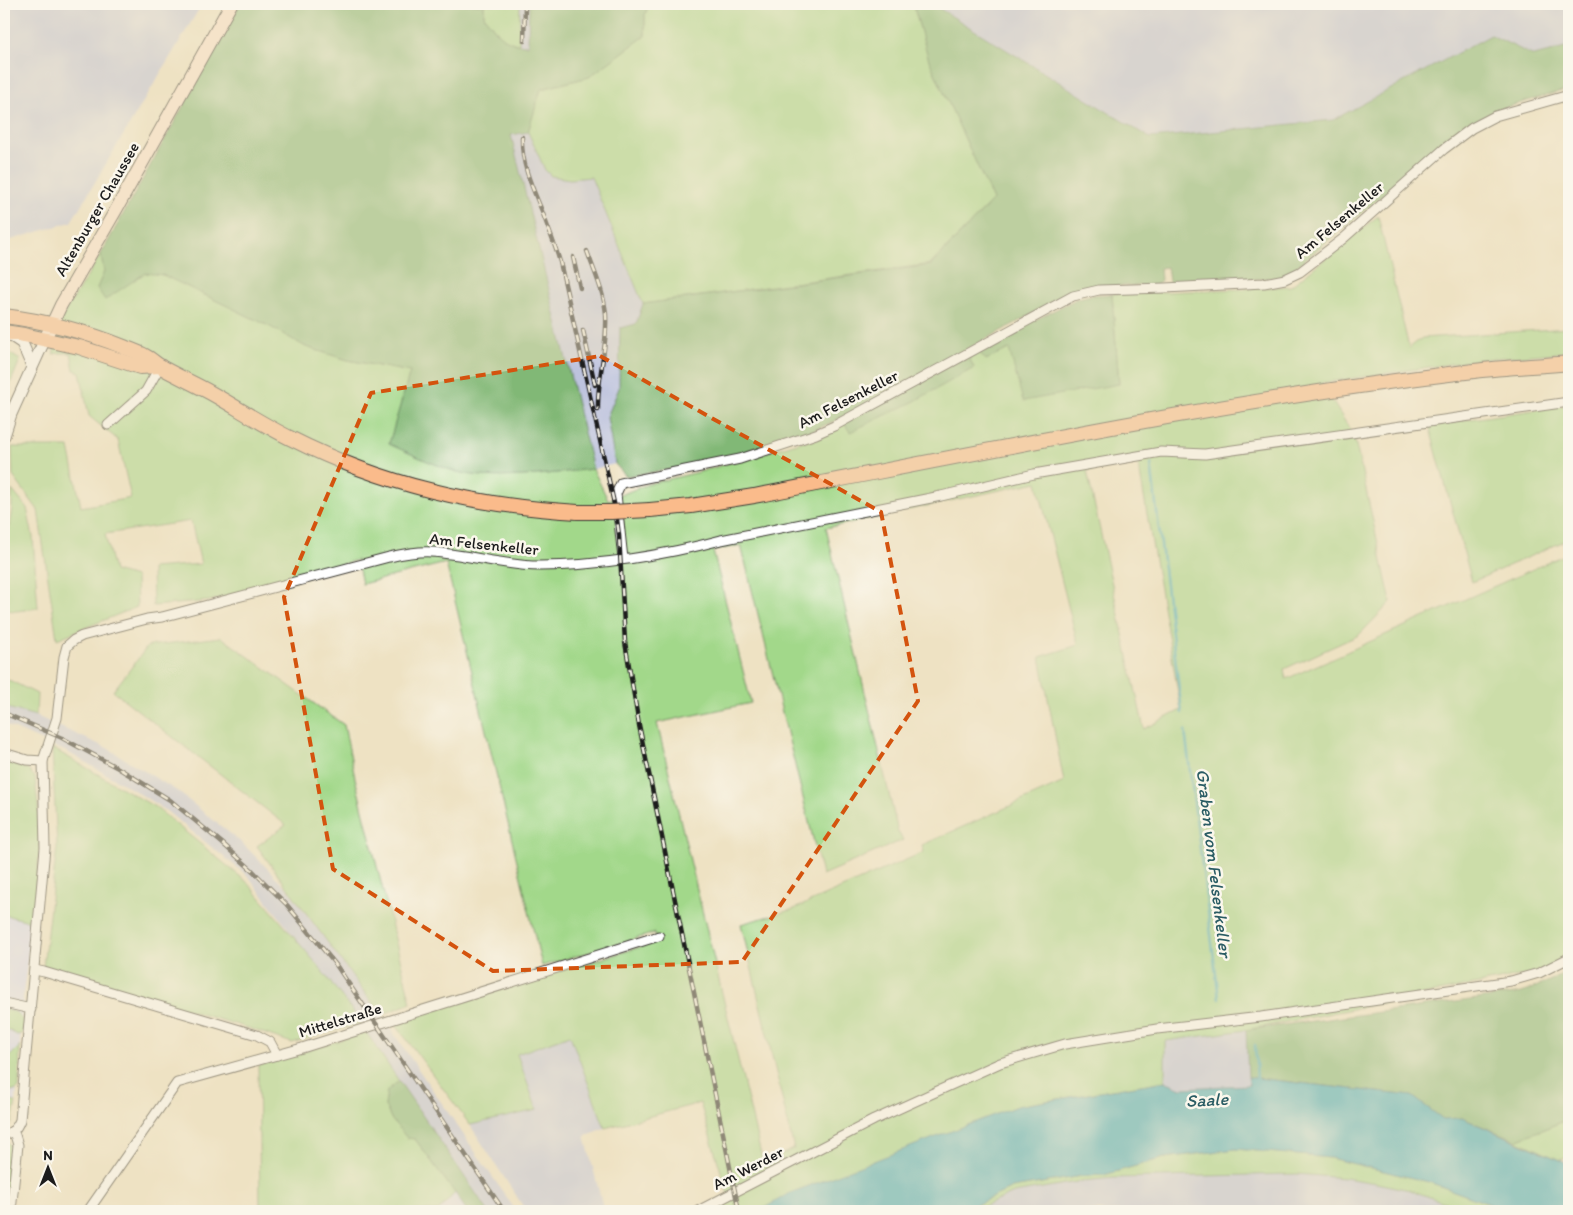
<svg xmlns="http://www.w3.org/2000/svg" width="1573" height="1215" viewBox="0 0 1573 1215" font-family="Itim,sans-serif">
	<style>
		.built { fill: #d4d8f9 }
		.industrial { fill: #bdc3de }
		.green { fill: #a2d88a; stroke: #5f7a53; fill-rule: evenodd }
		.forest { fill: #81b876; stroke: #4e6a49 }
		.water { fill: #3caabb; stroke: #2c636c }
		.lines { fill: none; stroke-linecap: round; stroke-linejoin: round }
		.stream { stroke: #3caabb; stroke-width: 2.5 }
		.minor-casing { stroke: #3c3a35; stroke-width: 11 }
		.tertiary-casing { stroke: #3c3a35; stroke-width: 13 }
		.secondary-casing { stroke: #3c3a35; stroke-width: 14 }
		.primary-casing { stroke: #3c3a35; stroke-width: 16 }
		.minor { stroke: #fff; stroke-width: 9 }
		.tertiary { stroke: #fff; stroke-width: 11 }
		.secondary { stroke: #fde4d1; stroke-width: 12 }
		.primary { stroke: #fabb8b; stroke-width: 14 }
		.rail-casing { stroke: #1c1c1c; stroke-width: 4.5 }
		.rail { stroke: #fbf7ec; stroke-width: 2.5; stroke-dasharray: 8; stroke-linecap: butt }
		.primary-bridge-casing { stroke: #3c3a35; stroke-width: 16; stroke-linecap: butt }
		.primary-bridge { stroke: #fabb8b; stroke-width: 14 }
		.marked { fill: none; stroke: #d4530e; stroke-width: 4; stroke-dasharray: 10 6; stroke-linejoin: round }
		.labels { text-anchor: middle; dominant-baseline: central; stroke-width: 5; stroke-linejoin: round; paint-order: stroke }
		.street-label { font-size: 16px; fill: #1c1c1c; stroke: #fbf7ec }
		.water-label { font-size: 18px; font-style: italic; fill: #2a5c64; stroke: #fbf7ec }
	</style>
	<rect width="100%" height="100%" fill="#fbf7ec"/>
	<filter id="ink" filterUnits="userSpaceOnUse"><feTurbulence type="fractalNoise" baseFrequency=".02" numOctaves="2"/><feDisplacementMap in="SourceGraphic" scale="10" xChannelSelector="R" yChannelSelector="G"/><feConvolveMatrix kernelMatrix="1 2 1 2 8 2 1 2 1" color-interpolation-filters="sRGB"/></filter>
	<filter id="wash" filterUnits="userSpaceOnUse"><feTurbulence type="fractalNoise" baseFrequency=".0096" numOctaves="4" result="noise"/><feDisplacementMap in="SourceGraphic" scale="20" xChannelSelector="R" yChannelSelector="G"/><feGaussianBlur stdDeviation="1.12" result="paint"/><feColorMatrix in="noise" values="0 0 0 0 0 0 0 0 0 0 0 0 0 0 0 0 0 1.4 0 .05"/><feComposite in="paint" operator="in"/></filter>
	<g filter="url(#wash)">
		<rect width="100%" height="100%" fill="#eee2c3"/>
		<!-- built -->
		<g class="built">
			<polygon points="4,915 33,922 24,986 16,1102 4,1123"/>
			<polygon points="455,1193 467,1211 438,1211"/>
		</g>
		<!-- industrial -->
		<g class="industrial">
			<polygon points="4,4 202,4 71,222 4,242"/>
			<polygon points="520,4 529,4 528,45 519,45"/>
			<polygon points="932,4 1569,4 1569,47 1534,56 1491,35 1333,120 1150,138"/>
			<polygon points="528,132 545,170 591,177 643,304 636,324 620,328 619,388 607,417 615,464 593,469 521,182 511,135"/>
			<polygon points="4,707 36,716 107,748 177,791 242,843 286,887 381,1015 516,1211 488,1211 366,1032 249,877 165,810 132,789 69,753 4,724"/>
			<polygon points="1246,1030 1250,1085 1181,1088 1165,1081 1165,1041"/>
			<polygon points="570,1034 605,1128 585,1136 604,1211 526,1211 470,1125 537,1110 517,1054"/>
			<polygon points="1297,1174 1345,1178 1376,1183 1410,1190 1469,1211 974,1211 1014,1193 1082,1181 1113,1178"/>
		</g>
		<!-- green -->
		<g class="green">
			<polygon points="484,4 520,4 519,45 503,39 484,16"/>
			<polygon points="649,4 913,4 929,60 993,200 931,264 643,304 591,177 570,179 551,176 545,170 528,132 541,89 589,77 645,36 645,15"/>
			<path d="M1378,216L1409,348L1422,338L1569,328V352L1484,359L1321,383L1354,436L1391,602L1359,635L1284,669L1286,679L1569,553V961L1534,973L1246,1030L1165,1041V1081L1017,1106L760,1211H707L729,1198L700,1103L605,1128L570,1035L517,1054L537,1110L470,1125L393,1021L657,942L655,933L542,966L446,563L362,584L357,560L210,601L153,606L152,568L201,564L191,521L105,534L114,571L136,577L137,607L57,639L38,510L13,476L12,447H69L81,507L131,498L118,440L89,416L80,372L74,370L71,353H60L53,354L63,315L101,254L104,272L97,288L136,277L145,272L163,275L269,326L306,347L348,360L410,372L389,444C410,453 432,464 454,471C494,483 551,473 593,469L608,500L648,484L699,472L804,441C820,442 831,430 844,423L850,431L974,368L968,355L977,350L1009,348L1119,384L1112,294L1241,289L1291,286ZM1138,462L1181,710L1144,729L1087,471ZM1037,482L1078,645L1040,657L1064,782L922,845L924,852L794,909L741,924L794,1149L763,1163L657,723L751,703L713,551L741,545L822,875L903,840L898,832L826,528Z"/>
			<polygon points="4,352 8,352 20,360 4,399"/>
			<polygon points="1569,405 1569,539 1472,582 1429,425"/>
			<polygon points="12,490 27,508 33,537 38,608 17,611 4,610 4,541 9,529 12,508"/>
			<polygon points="221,637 344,725 355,778 411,1003 381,1015 257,846 286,825 113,691 148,646"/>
			<polygon points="4,679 11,681 37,694 36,716 4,707"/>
			<polygon points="52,748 155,807 247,882 315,962 362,1023 292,1043 248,1028 43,967 57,847"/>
			<polygon points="4,761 27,769 35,777 41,835 33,922 4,915"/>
			<polygon points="4,1009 16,1012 25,1023 22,1034 17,1035 10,1031 4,1030"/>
			<polygon points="366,1032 399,1081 387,1091 385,1106 392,1120 407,1137 415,1139 455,1193 438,1211 260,1211 258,1066"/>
			<polygon points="20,1046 19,1088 15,1091 4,1090 5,1061"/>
			<polygon points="4,1100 16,1102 12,1123 7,1127 4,1127"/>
			<polygon points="1569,1119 1569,1157 1560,1160 1516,1140"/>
			<path d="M4,1140C9,1143 12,1146 13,1153L7,1211H4Z"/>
			<polygon points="1236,1149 1330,1158 1429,1182 1509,1211 1469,1211 1410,1190 1376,1183 1345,1178 1297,1174 1113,1178 1082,1181 1014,1193 974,1211 963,1211 1012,1188 1082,1176 1104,1175 1164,1158"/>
		</g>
		<!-- forest -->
		<g class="forest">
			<path d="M240,4H484V16C498,33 504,45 528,45L529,4H649L645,15V36L589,77L541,89L528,132L511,135L593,469C551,473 494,483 454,471C432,464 410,453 389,444L410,372L348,360L306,347L269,326L163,275L145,273L105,300L97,288L104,272L101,254Z"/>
			<polygon points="913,4 932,4 1150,138 1333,120 1491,35 1534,56 1569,47 1569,89 1500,109 1472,122 1284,277 1174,285 1169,282 1167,267 1160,268 1161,280 1157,285 1082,287 1067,292 1034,313 841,418 810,432 763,447 700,465 626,476 615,464 607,417 619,388 620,328 636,324 643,304 931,265 993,200 929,60"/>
			<polygon points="1112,294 1119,384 1023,401 1009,349 986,360 977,350 1078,298 1091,295"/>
			<polygon points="968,355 974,368 913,402 850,432 844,423"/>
			<polygon points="1569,972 1569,1119 1516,1140 1462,1118 1443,1119 1412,1096 1248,1077 1246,1030 1522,993"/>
			<polygon points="399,1081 488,1211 467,1211 455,1193 415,1139 407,1138 392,1120 385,1106 387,1091"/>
		</g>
		<!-- water -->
		<polygon class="water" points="1248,1077 1412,1096 1443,1119 1462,1118 1569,1164 1569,1211 1509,1211 1429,1182 1330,1158 1236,1149 1164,1158 1104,1175 1082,1176 1012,1188 963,1211 759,1211 790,1193 1017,1106 1165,1081 1181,1088 1249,1085"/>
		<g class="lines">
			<!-- stream -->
			<g class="stream">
				<polyline points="1151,464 1182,713"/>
				<polyline points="1185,731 1219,998"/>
				<polyline points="1255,1045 1257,1081"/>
			</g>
		</g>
	</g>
	<g filter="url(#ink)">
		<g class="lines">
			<defs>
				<g id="minor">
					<polyline points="108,425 146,391 160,366"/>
					<polyline points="623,559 616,494 621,483 740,459 816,434 834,426 1073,296 1099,290 1165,288 1264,283 1285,279 1300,272 1344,238 1444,149 1472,128 1495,116 1569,95"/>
					<polyline points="4,753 27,760 43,761"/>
					<polyline points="35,970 44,972 257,1035 270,1042 277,1055"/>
					<polyline points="4,1003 31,1009"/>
					<path d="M4,1134C12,1134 17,1128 20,1120L45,848L43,761L57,718L64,657L67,646L74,640L82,636L147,619L162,617L389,557C403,554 417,551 431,552C468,554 503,566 540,566C597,566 666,555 721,540L941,496L1034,474L1161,452L1205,454L1569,402"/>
					<polyline points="11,1211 18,1145 15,1135 12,1131"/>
					<polyline points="88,1211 177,1083 302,1048 659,936"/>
					<polyline points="698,1211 874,1120 931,1094 1000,1063 1065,1044 1157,1029 1261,1017 1511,981 1539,973 1569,958"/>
				</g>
				<g id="tertiary">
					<polyline points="7,333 22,343 32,366"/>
					<polyline points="4,436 11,414 45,339"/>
				</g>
				<polyline id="secondary" points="45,339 61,305 117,208 231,4"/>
				<g id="primary">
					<path d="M4,316C44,321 87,332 124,347C131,350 139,352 145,356C151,359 156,364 161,367C177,376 195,384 211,393C238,408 263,425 290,438C383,485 475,506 578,512"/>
					<polyline points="4,332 24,335 79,347 140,367 160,366"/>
					<path d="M650,510L691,506L754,496C993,450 1233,399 1474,371C1506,367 1538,366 1569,363"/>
				</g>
			</defs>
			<!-- minor casing -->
			<use href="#minor" class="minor-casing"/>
			<!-- tertiary casing -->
			<use href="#tertiary" class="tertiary-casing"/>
			<!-- secondary casing -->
			<use href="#secondary" class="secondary-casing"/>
			<!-- primary casing -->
			<use href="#primary" class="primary-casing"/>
			<!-- minor -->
			<use href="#minor" class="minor"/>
			<!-- tertiary -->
			<use href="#tertiary" class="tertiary"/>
			<!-- secondary -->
			<use href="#secondary" class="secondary"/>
			<!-- primary -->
			<use href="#primary" class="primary"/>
			<defs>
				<g id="rail">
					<polyline points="1090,6 1091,4"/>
					<polyline points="524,41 525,4"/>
					<path d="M522,137C521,164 532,187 542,211C548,228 555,245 560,262L616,512L619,535L625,642L639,725L739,1211"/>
					<path d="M587,251C594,271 604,292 606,314C608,346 597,378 598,410"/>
					<polyline points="573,257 580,288"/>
					<polyline points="583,330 595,385"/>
					<polyline points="4,713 62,738 118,768 170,800 222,843 253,871 287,905 336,965 504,1211"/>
				</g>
			</defs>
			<!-- rail casing -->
			<use href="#rail" class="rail-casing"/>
			<!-- rail -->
			<use href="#rail" class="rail"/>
			<defs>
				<polyline id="primary-bridge" points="578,512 611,512 650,510"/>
			</defs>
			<!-- primary-bridge casing -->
			<use href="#primary-bridge" class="primary-bridge-casing"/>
			<!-- primary-bridge -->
			<use href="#primary-bridge" class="primary-bridge"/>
		</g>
	</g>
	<!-- marked area -->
	<path d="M0 0H1573V1215H0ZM600,356L881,512L918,701L742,962L493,971L333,869L284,597L371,393Z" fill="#eee2c3" fill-opacity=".55" fill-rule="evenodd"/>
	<path class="marked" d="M600,356L881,512L918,701L742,962L493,971L333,869L284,597L371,393Z"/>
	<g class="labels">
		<!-- street labels -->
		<g class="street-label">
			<text transform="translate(97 209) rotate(-60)">Altenburger Chaussee</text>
			<text transform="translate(1339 220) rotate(-40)">Am Felsenkeller</text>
			<text transform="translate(848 399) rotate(-27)">Am Felsenkeller</text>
			<text transform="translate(484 544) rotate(6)">Am Felsenkeller</text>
			<text transform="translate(340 1020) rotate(-17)">Mittelstraße</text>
			<text transform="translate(748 1168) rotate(-27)">Am Werder</text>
		</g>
		<!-- water labels -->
		<g class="water-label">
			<text transform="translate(1214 863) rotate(83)">Graben vom Felsenkeller</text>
			<text transform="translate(1207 1100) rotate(-3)">Saale</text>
		</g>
	</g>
	<!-- margin -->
	<rect width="1573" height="1215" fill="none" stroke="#fbf7ec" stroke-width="20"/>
	<!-- north arrow -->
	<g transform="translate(48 1168)" stroke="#fbf7ec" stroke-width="4" paint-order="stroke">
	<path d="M0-4L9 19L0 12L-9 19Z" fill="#1c1c1c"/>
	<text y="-8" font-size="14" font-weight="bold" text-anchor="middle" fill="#1c1c1c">N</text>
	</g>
</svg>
